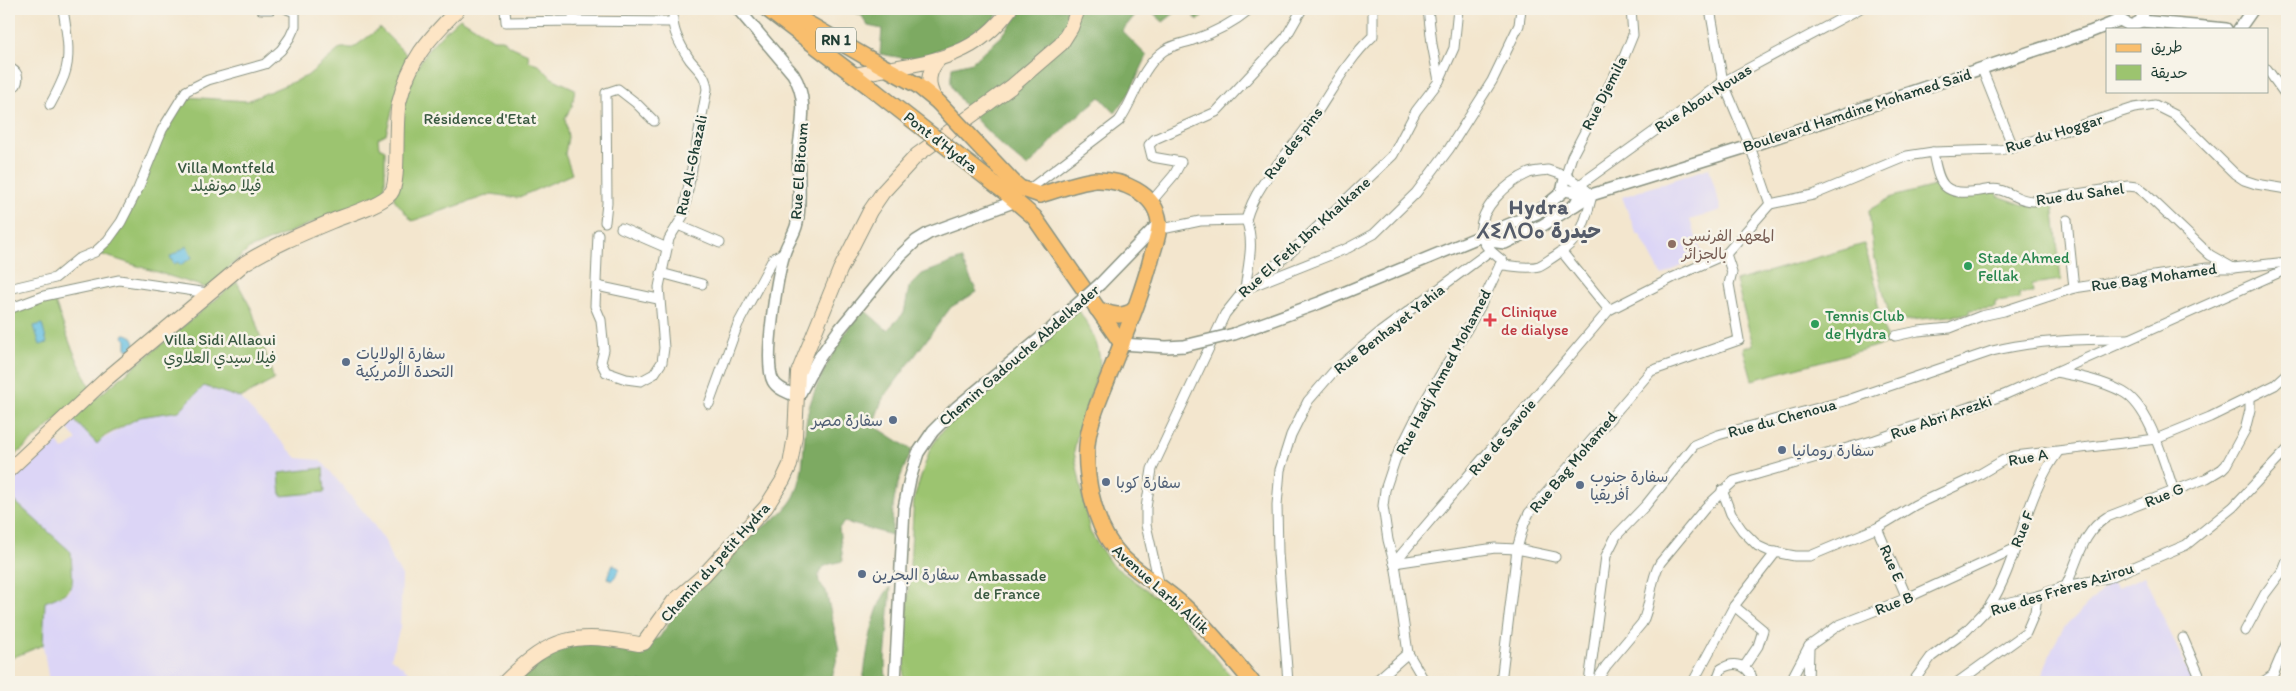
<svg xmlns="http://www.w3.org/2000/svg" width="2296" height="691" viewBox="0 0 2296 691" font-family="Itim,'Playpen Sans Arabic','Noto Sans Tifinagh',sans-serif">
	<style>
		.built { fill: #dcd5f6 }
		.green { fill: #9cc46f; stroke: #5e8052 }
		.forest { fill: #7daa62; stroke: #4e744b }
		.water { fill: #65bfe2; stroke: #427e8b }
		.lines { fill: none; stroke-linecap: round; stroke-linejoin: round }
		.minor-casing { stroke: #899281; stroke-width: 11 }
		.tertiary-casing { stroke: #899281; stroke-width: 14 }
		.secondary-casing { stroke: #899281; stroke-width: 16 }
		.primary-casing { stroke: #899281; stroke-width: 18 }
		.minor { stroke: #fff; stroke-width: 9 }
		.tertiary { stroke: #fff; stroke-width: 11 }
		.secondary { stroke: #fde5c5; stroke-width: 14 }
		.primary { stroke: #f9be6d; stroke-width: 15 }
		.tertiary-bridge-casing { stroke: #899281; stroke-width: 14; stroke-linecap: butt }
		.primary-bridge-casing { stroke: #899281; stroke-width: 18; stroke-linecap: butt }
		.tertiary-bridge { stroke: #fff; stroke-width: 11 }
		.primary-bridge { stroke: #f9be6d; stroke-width: 15 }
		.education-dot { fill: #8d6e63; stroke: #f7f3e8; stroke-width: 2 }
		.leisure-dot { fill: #2e9e5b; stroke: #f7f3e8; stroke-width: 2 }
		.health-dot { fill: #e0444e; stroke: #f7f3e8; stroke-width: 2 }
		.service-dot { fill: #5c6f8a; stroke: #f7f3e8; stroke-width: 2 }
		.labels { text-anchor: middle; dominant-baseline: central; stroke-width: 5; stroke-linejoin: round; paint-order: stroke }
		.shield { fill: #f7f3e8; stroke: #60746a; stroke-width: 1 }
		.shield-label { font-size: 15px; font-weight: bold; fill: #1f3d34 }
		.street-label { font-size: 16px; fill: #1f3d34; stroke: #f7f3e8 }
		.park-label { font-size: 16px; fill: #385840; stroke: #f7f3e8 }
		.education-label { font-size: 16px; fill: #785e54; stroke: #f7f3e8; text-anchor: start }
		.leisure-label { font-size: 16px; fill: #27864d; stroke: #f7f3e8; text-anchor: start }
		.health-label { font-size: 16px; fill: #be3a42; stroke: #f7f3e8; text-anchor: start }
		.service-label { font-size: 16px; fill: #4e5e75; stroke: #f7f3e8; text-anchor: start }
		.district-label { font-size: 21px; font-weight: bold; letter-spacing: 1px; fill: #555c6a; stroke: #f7f3e8 }
	</style>
	<rect width="100%" height="100%" fill="#f7f3e8"/>
	<filter id="ink" filterUnits="userSpaceOnUse"><feTurbulence type="fractalNoise" baseFrequency=".02" numOctaves="2"/><feDisplacementMap in="SourceGraphic" scale="10" xChannelSelector="R" yChannelSelector="G"/><feConvolveMatrix kernelMatrix="1 2 1 2 8 2 1 2 1" color-interpolation-filters="sRGB"/></filter>
	<filter id="wash" filterUnits="userSpaceOnUse"><feTurbulence type="fractalNoise" baseFrequency=".0096" numOctaves="4" result="noise"/><feDisplacementMap in="SourceGraphic" scale="20" xChannelSelector="R" yChannelSelector="G"/><feGaussianBlur stdDeviation="1.12" result="paint"/><feColorMatrix in="noise" values="0 0 0 0 0 0 0 0 0 0 0 0 0 0 0 0 0 1.4 0 .05"/><feComposite in="paint" operator="in"/></filter>
	<g filter="url(#wash)">
		<rect width="100%" height="100%" fill="#f3e6ce"/>
		<!-- built -->
		<g class="built">
			<polygon points="1709,168 1721,210 1690,220 1702,254 1662,276 1640,235 1637,235 1622,197"/>
			<polygon points="204,386 240,398 297,458 319,460 325,465 371,521 385,541 390,555 402,576 400,628 391,658 422,682 49,682 43,645 45,601 64,595 70,591 71,552 9,496 9,485 52,442 58,443 63,450 77,440 68,429 72,418 78,425 103,439 140,417 179,411"/>
			<polygon points="2144,576 2193,682 2039,682 2054,645 2063,629 2111,581 2118,588"/>
		</g>
		<!-- green -->
		<g class="green">
			<path d="M460,18L493,39H503L508,45L528,54L529,61L538,64L552,78L575,89L572,106L565,118L568,137L565,154L572,174L517,198L492,194L412,221L394,199C398,150 397,92 428,50C437,38 449,28 460,18Z"/>
			<polygon points="380,28 407,55 386,134 378,138 379,147 385,150 385,186 382,194 249,249 207,288 100,254 118,234 138,195 162,134 186,97 247,101 307,76 341,48 353,48"/>
			<polygon points="1938,185 1951,195 1958,196 1997,192 1998,196 2024,205 2053,202 2061,280 2032,284 2033,293 2019,293 2020,299 1995,302 1995,308 1969,310 1969,314 1891,322 1873,251 1869,210 1892,197"/>
			<polygon points="1864,244 1878,292 1877,305 1888,343 1752,380 1743,348 1753,345 1736,281"/>
			<polygon points="237,282 252,310 274,380 240,398 204,386 179,411 140,417 105,436 97,444 72,418"/>
			<path d="M53,297L71,346L91,390L11,459L9,456V311C24,305 38,303 53,297Z"/>
			<path d="M1078,309C1090,328 1100,343 1100,367L1077,435L1074,452L1090,532L1111,564L1167,605L1181,617L1236,682H903L914,498L930,449L942,431L973,402L1031,356Z"/>
			<polygon points="323,468 325,492 281,496 279,473"/>
			<path d="M9,496L71,552C72,586 80,589 45,602L43,645L9,659Z"/>
		</g>
		<!-- forest -->
		<g class="forest">
			<polygon points="849,9 1001,9 995,18 976,34 914,60 880,54 882,29 868,26 862,16"/>
			<path d="M1023,9H1140L1122,31L1147,56L1129,94L1115,113L1100,97L1069,123L1028,167C1010,155 956,104 951,83C950,79 952,72 952,67L972,62L1001,37Z"/>
			<polygon points="1149,9 1180,9 1163,22"/>
			<polygon points="1188,9 1210,9 1198,21"/>
			<path d="M961,259L977,292L951,307L882,400L873,425L912,450C896,485 892,496 892,535L844,522L839,528L843,561C830,564 816,565 819,582L826,591L839,650L831,682H510C520,671 561,643 575,642C603,640 632,647 659,638C673,616 688,597 704,577C710,570 716,560 723,554C746,534 778,524 794,497C806,475 802,437 808,412C815,381 843,334 862,308L887,330L904,313L909,287L922,274Z"/>
			<path d="M891,587L885,661L886,682H861H863C866,660 873,600 891,587Z"/>
		</g>
		<!-- water -->
		<g class="water">
			<polygon points="187,246 192,258 180,265 178,262 174,264 170,257"/>
			<polygon points="42,324 47,343 40,345 34,326"/>
			<path d="M124,334C131,334 134,339 135,345L132,349L129,350L126,348V340L123,337Z"/>
			<polygon points="613,564 620,569 612,581 607,578"/>
		</g>
	</g>
	<g filter="url(#ink)">
		<g class="lines">
			<defs>
				<g id="minor">
					<polyline points="261,9 271,9"/>
					<polyline points="505,9 506,22 574,21 672,22"/>
					<polyline points="572,9 574,21"/>
					<path d="M1373,9V36C1344,63 1328,99 1304,131C1283,160 1255,185 1246,220C1255,242 1248,265 1245,289L1348,248L1374,234L1416,193L1449,149L1492,81L1519,25L1521,9"/>
					<polyline points="1428,9 1432,44 1439,81"/>
					<polyline points="1710,9 1723,82 1750,146 1770,204"/>
					<path d="M9,68C17,71 20,77 16,85L9,89"/>
					<polyline points="1982,69 2013,147"/>
					<polyline points="2267,69 2287,97"/>
					<path d="M50,105C55,96 60,86 64,76C72,55 66,30 63,9"/>
					<path d="M1933,152C1939,187 1944,196 1980,191C1986,190 1994,188 2000,190C2012,193 2019,201 2033,201L2128,186L2137,187L2145,193L2210,255L2233,268L2287,262"/>
					<path d="M1548,170C1566,175 1579,182 1592,195C1585,224 1582,239 1555,256C1550,259 1544,264 1539,266C1526,270 1513,265 1500,265L1503,261C1494,254 1483,246 1481,234C1478,209 1508,182 1529,173C1535,171 1542,171 1548,170Z"/>
					<polyline points="1566,175 1572,156 1624,57 1633,35 1631,9"/>
					<polyline points="1581,184 1723,82 1859,9"/>
					<path d="M1027,191L1119,121C1134,100 1140,70 1161,53C1170,45 1182,44 1193,40C1214,33 1233,23 1250,9"/>
					<polyline points="1151,202 1174,175 1181,162 1152,157 1149,145 1155,139 1216,112 1286,37 1302,9"/>
					<polyline points="1770,204 1813,195 1907,156 1933,152 2000,150 2013,147 2134,108 2155,105 2175,115 2235,174 2244,180 2256,184 2287,189"/>
					<polyline points="2067,220 2074,288"/>
					<polyline points="605,222 607,203 606,93 618,89 636,103 654,121"/>
					<polyline points="1159,223 1167,228 1200,221 1246,220"/>
					<polyline points="678,225 720,243"/>
					<polyline points="621,228 667,248"/>
					<path d="M598,234L595,306L601,320L604,350L601,362L606,372L626,379L641,381L654,374L662,362L664,348L659,287L669,239L683,216L707,89C706,75 698,70 690,60C681,47 668,24 675,9"/>
					<polyline points="1562,252 1609,310"/>
					<polyline points="661,273 702,284"/>
					<polyline points="597,286 658,299"/>
					<polyline points="9,289 55,278 78,259 95,252 108,240 121,222 138,189 162,130 186,91 208,80 265,64 281,50 290,37 295,26 295,12 287,9"/>
					<polyline points="9,309 44,296 119,280 208,293"/>
					<polyline points="1895,336 1918,331 1950,328 1981,316 2004,311 2074,288 2207,268 2233,268"/>
					<path d="M2056,372C2078,376 2103,381 2123,392C2150,407 2164,463 2174,491"/>
					<polyline points="709,404 738,324 773,259 784,252"/>
					<polyline points="1722,490 1731,514 1742,530 1758,546 1769,551 1795,556 1810,556 1877,528 1915,505 1975,477 2004,460 2015,456 2156,439 2210,417 2275,385 2287,374"/>
					<polyline points="1877,528 1907,598"/>
					<polyline points="1394,563 1609,310 1674,277 1726,254 1770,204"/>
					<polyline points="1394,563 1495,548 1517,549 1555,557"/>
					<path d="M2066,586C2078,561 2082,532 2107,517L2207,478L2222,469L2226,465L2245,430L2250,410V398"/>
					<polyline points="1160,587 1146,525 1146,508 1152,469 1225,314 1245,289 1289,254 1393,155 1416,111 1439,81 1454,48 1458,9"/>
					<polyline points="1734,606 1763,630 1758,646 1744,667"/>
					<path d="M1989,607C2019,560 2024,497 2058,452"/>
					<polyline points="2245,631 2265,594 2283,570 2287,560"/>
					<polyline points="2183,638 2202,682"/>
					<polyline points="1288,682 1278,553 1277,505 1280,470 1291,435 1308,401 1334,371 1379,333 1490,251"/>
					<polyline points="1375,682 1408,653"/>
					<polyline points="1425,682 1408,653 1396,570 1388,540 1383,506 1385,490 1395,460 1422,406 1480,307 1500,265"/>
					<polyline points="1501,682 1517,549 1524,524 1529,513 1651,371 1739,340 1729,284 1732,272 1726,254"/>
					<path d="M1589,682L1606,556L1616,536L1646,505L1694,445L1718,435L1848,400L1992,351C2037,340 2083,339 2129,339"/>
					<path d="M1596,682L1606,666L1642,623C1652,603 1649,582 1660,563L1706,507L1734,481L1875,440L2004,395L2287,269"/>
					<polyline points="1693,682 1734,606 1776,552"/>
					<path d="M1716,682L1721,669C1735,660 1750,665 1753,682"/>
					<polyline points="1790,682 1809,646 1839,625 1907,598 2014,549"/>
					<polyline points="1808,682 1809,648"/>
					<polyline points="1913,682 1931,657 1966,631 1989,607 2037,596 2066,586 2108,578 2186,545 2233,507 2287,450"/>
					<polyline points="1958,682 2026,633 2035,612 2037,596"/>
					<polyline points="2263,682 2273,675 2287,642"/>
				</g>
				<g id="tertiary">
					<path d="M738,9L793,74C808,98 802,121 799,147C797,173 802,197 797,223C795,234 787,243 784,254C777,277 763,362 773,381C778,390 790,393 798,397L817,361L839,330L900,256L916,241L929,233L1016,201"/>
					<polyline points="2118,9 2120,20 2131,26 2141,21 2144,9"/>
					<polyline points="2141,21 2226,29"/>
					<polyline points="2239,29 2253,9"/>
					<polyline points="1562,192 1566,175"/>
					<polyline points="1575,205 1591,195 1750,146 2090,32 2120,20"/>
					<polyline points="1485,234 1490,241 1505,243 1543,225 1575,205 1578,199"/>
					<polyline points="1100,284 1159,223"/>
					<polyline points="1234,334 1319,303 1537,213 1565,190 1591,195"/>
					<polyline points="1122,344 1166,347 1184,346"/>
					<polyline points="895,682 904,508 910,479 918,453 933,431 957,407 1048,332 1073,308"/>
				</g>
				<g id="secondary">
					<path d="M855,75C916,62 970,65 1010,9"/>
					<path d="M935,99C926,84 928,71 939,59"/>
					<path d="M9,470L105,380L245,263C274,245 306,232 337,219C351,214 382,204 391,193C400,183 394,123 399,103C410,58 427,41 458,9"/>
					<path d="M505,682C552,635 575,632 639,644L644,643L674,601L703,576L766,507L783,480L790,465L795,436L798,373L840,270L870,211L883,192L917,155L1011,87L1061,44L1071,28L1078,9"/>
				</g>
				<g id="primary">
					<polyline points="767,9 875,91"/>
					<polyline points="783,9 866,57 917,85 938,102"/>
					<polyline points="1013,182 1020,188 1040,195"/>
					<polyline points="1006,193 1034,217 1122,344"/>
					<path d="M1040,195C1057,190 1077,182 1095,180C1121,179 1156,193 1159,222C1160,232 1155,245 1152,255C1141,299 1122,341 1106,383C1099,400 1091,418 1088,437C1084,461 1089,492 1097,515C1113,565 1149,574 1184,606C1209,629 1230,656 1252,682"/>
					<path d="M1097,309C1109,314 1122,319 1134,310"/>
				</g>
			</defs>
			<!-- minor casing -->
			<use href="#minor" class="minor-casing"/>
			<!-- tertiary casing -->
			<use href="#tertiary" class="tertiary-casing"/>
			<!-- secondary casing -->
			<use href="#secondary" class="secondary-casing"/>
			<!-- primary casing -->
			<use href="#primary" class="primary-casing"/>
			<!-- minor -->
			<use href="#minor" class="minor"/>
			<!-- tertiary -->
			<use href="#tertiary" class="tertiary"/>
			<!-- secondary -->
			<use href="#secondary" class="secondary"/>
			<!-- primary -->
			<use href="#primary" class="primary"/>
			<defs>
				<g id="tertiary-bridge">
					<polyline points="1073,308 1100,284"/>
					<polyline points="1184,346 1234,334"/>
				</g>
				<g id="primary-bridge">
					<polyline points="875,91 1006,193"/>
					<polyline points="938,102 1013,182"/>
				</g>
			</defs>
			<!-- tertiary-bridge casing -->
			<use href="#tertiary-bridge" class="tertiary-bridge-casing"/>
			<!-- primary-bridge casing -->
			<use href="#primary-bridge" class="primary-bridge-casing"/>
			<!-- tertiary-bridge -->
			<use href="#tertiary-bridge" class="tertiary-bridge"/>
			<!-- primary-bridge -->
			<use href="#primary-bridge" class="primary-bridge"/>
		</g>
	</g>
	<!-- markers -->
	<circle class="education-dot" cx="1672" cy="244" r="5"/>
	<g class="leisure-dot">
		<circle cx="1968" cy="266" r="5"/>
		<circle cx="1815" cy="324" r="5"/>
	</g>
	<path class="health-dot" d="M1487.5 312.5h5v5h5v5h-5v5h-5v-5h-5v-5h5z"/>
	<g class="service-dot">
		<circle cx="346" cy="362" r="5"/>
		<circle cx="893" cy="420" r="5"/>
		<circle cx="1782" cy="450" r="5"/>
		<circle cx="1106" cy="482" r="5"/>
		<circle cx="1580" cy="485" r="5"/>
		<circle cx="862" cy="574" r="5"/>
	</g>
	<g class="labels">
		<!-- shield labels -->
		<rect class="shield" x="816" y="27.5" width="40" height="25" rx="4"/>
		<g class="shield-label">
			<text x="836" y="40">RN 1</text>
		</g>
		<!-- street labels -->
		<g class="street-label">
			<text transform="translate(1604 93) rotate(-63)">Rue Djemila</text>
			<text transform="translate(1703 98) rotate(-33)">Rue Abou Nouas</text>
			<text transform="translate(1857 110) rotate(-18)">Boulevard Hamdine Mohamed Saïd</text>
			<text transform="translate(2054 133) rotate(-17)">Rue du Hoggar</text>
			<text transform="translate(941 142) rotate(38)">Pont d'Hydra</text>
			<text transform="translate(1293 143) rotate(-53)">Rue des pins</text>
			<text transform="translate(691 165) rotate(-78)">Rue Al-Ghazali</text>
			<text transform="translate(799 171) rotate(-86)">Rue El Bitoum</text>
			<text transform="translate(2080 194) rotate(-8)">Rue du Sahel</text>
			<text transform="translate(1304 237) rotate(-42)">Rue El Feth Ibn Khalkane</text>
			<text transform="translate(2154 277) rotate(-8)">Rue Bag Mohamed</text>
			<text transform="translate(1389 329) rotate(-38)">Rue Benhayet Yahia</text>
			<text transform="translate(1019 355) rotate(-41)">Chemin Gadouche Abdelkader</text>
			<text transform="translate(1443 372) rotate(-62)">Rue Hadj Ahmed Mohamed</text>
			<text transform="translate(1941 417) rotate(-19)">Rue Abri Arezki</text>
			<text transform="translate(1782 418) rotate(-15)">Rue du Chenoua</text>
			<text transform="translate(1502 437) rotate(-50)">Rue de Savoie</text>
			<text transform="translate(2028 457) rotate(-10)">Rue A</text>
			<text transform="translate(1573 462) rotate(-50)">Rue Bag Mohamed</text>
			<text transform="translate(2164 495) rotate(-22)">Rue G</text>
			<text transform="translate(2022 529) rotate(-68)">Rue F</text>
			<text transform="translate(715 562) rotate(-48)">Chemin du petit Hydra</text>
			<text transform="translate(1892 563) rotate(66)">Rue E</text>
			<text transform="translate(1161 589) rotate(42)">Avenue Larbi Allik</text>
			<text transform="translate(2062 589) rotate(-17)">Rue des Frères Azirou</text>
			<text transform="translate(1894 603) rotate(-22)">Rue B</text>
		</g>
		<!-- park labels -->
		<g class="park-label">
			<text x="480" y="118">Résidence d'Etat</text>
			<text x="226" y="167">Villa Montfeld<tspan x="226" dy="18">فيلا مونفيلد</tspan></text>
			<text x="220" y="339">Villa Sidi Allaoui<tspan x="220" dy="18">فيلا سيدي العلاوي</tspan></text>
			<text x="1007" y="575">Ambassade<tspan x="1007" dy="18">de France</tspan></text>
		</g>
		<!-- education labels -->
		<g class="education-label">
			<text x="1682" y="235">المعهد الفرنسي<tspan x="1682" dy="18">بالجزائر</tspan></text>
		</g>
		<!-- leisure labels -->
		<g class="leisure-label">
			<text x="1978" y="257">Stade Ahmed<tspan x="1978" dy="18">Fellak</tspan></text>
			<text x="1825" y="315">Tennis Club<tspan x="1825" dy="18">de Hydra</tspan></text>
		</g>
		<!-- health labels -->
		<g class="health-label">
			<text x="1501" y="311">Clinique<tspan x="1501" dy="18">de dialyse</tspan></text>
		</g>
		<!-- service labels -->
		<g class="service-label">
			<text x="356" y="353">سفارة الولايات<tspan x="356" dy="18">التحدة الأمريكية</tspan></text>
			<text x="883" y="420" text-anchor="end">سفارة مصر</text>
			<text x="1792" y="450">سفارة رومانيا</text>
			<text x="1590" y="476">سفارة جنوب<tspan x="1590" dy="18">أفريقيا</tspan></text>
			<text x="1116" y="482">سفارة كوبا</text>
			<text x="872" y="574">سفارة البحرين</text>
		</g>
		<!-- district labels -->
		<g class="district-label">
			<text x="1539" y="206">Hydra<tspan x="1539" dy="24">ⵃⵉⴷⵔⴰ حيدرة</tspan></text>
		</g>
	</g>
	<!-- margin -->
	<rect width="2296" height="691" fill="none" stroke="#f7f3e8" stroke-width="30"/>
	<!-- legend -->
	<rect x="2106" y="28" width="162" height="65" fill="#f7f3e8" stroke="#a1aaa0"/>
	<rect x="2116" y="44" width="25" height="8" fill="#f9be6d" stroke="#a1aaa0"/>
	<text x="2151" y="52" font-size="15" fill="#1f3d34">طريق</text>
	<rect x="2116" y="65" width="25" height="15" fill="#9cc46f" stroke="#a1aaa0"/>
	<text x="2151" y="78" font-size="15" fill="#1f3d34">حديقة</text>
</svg>
